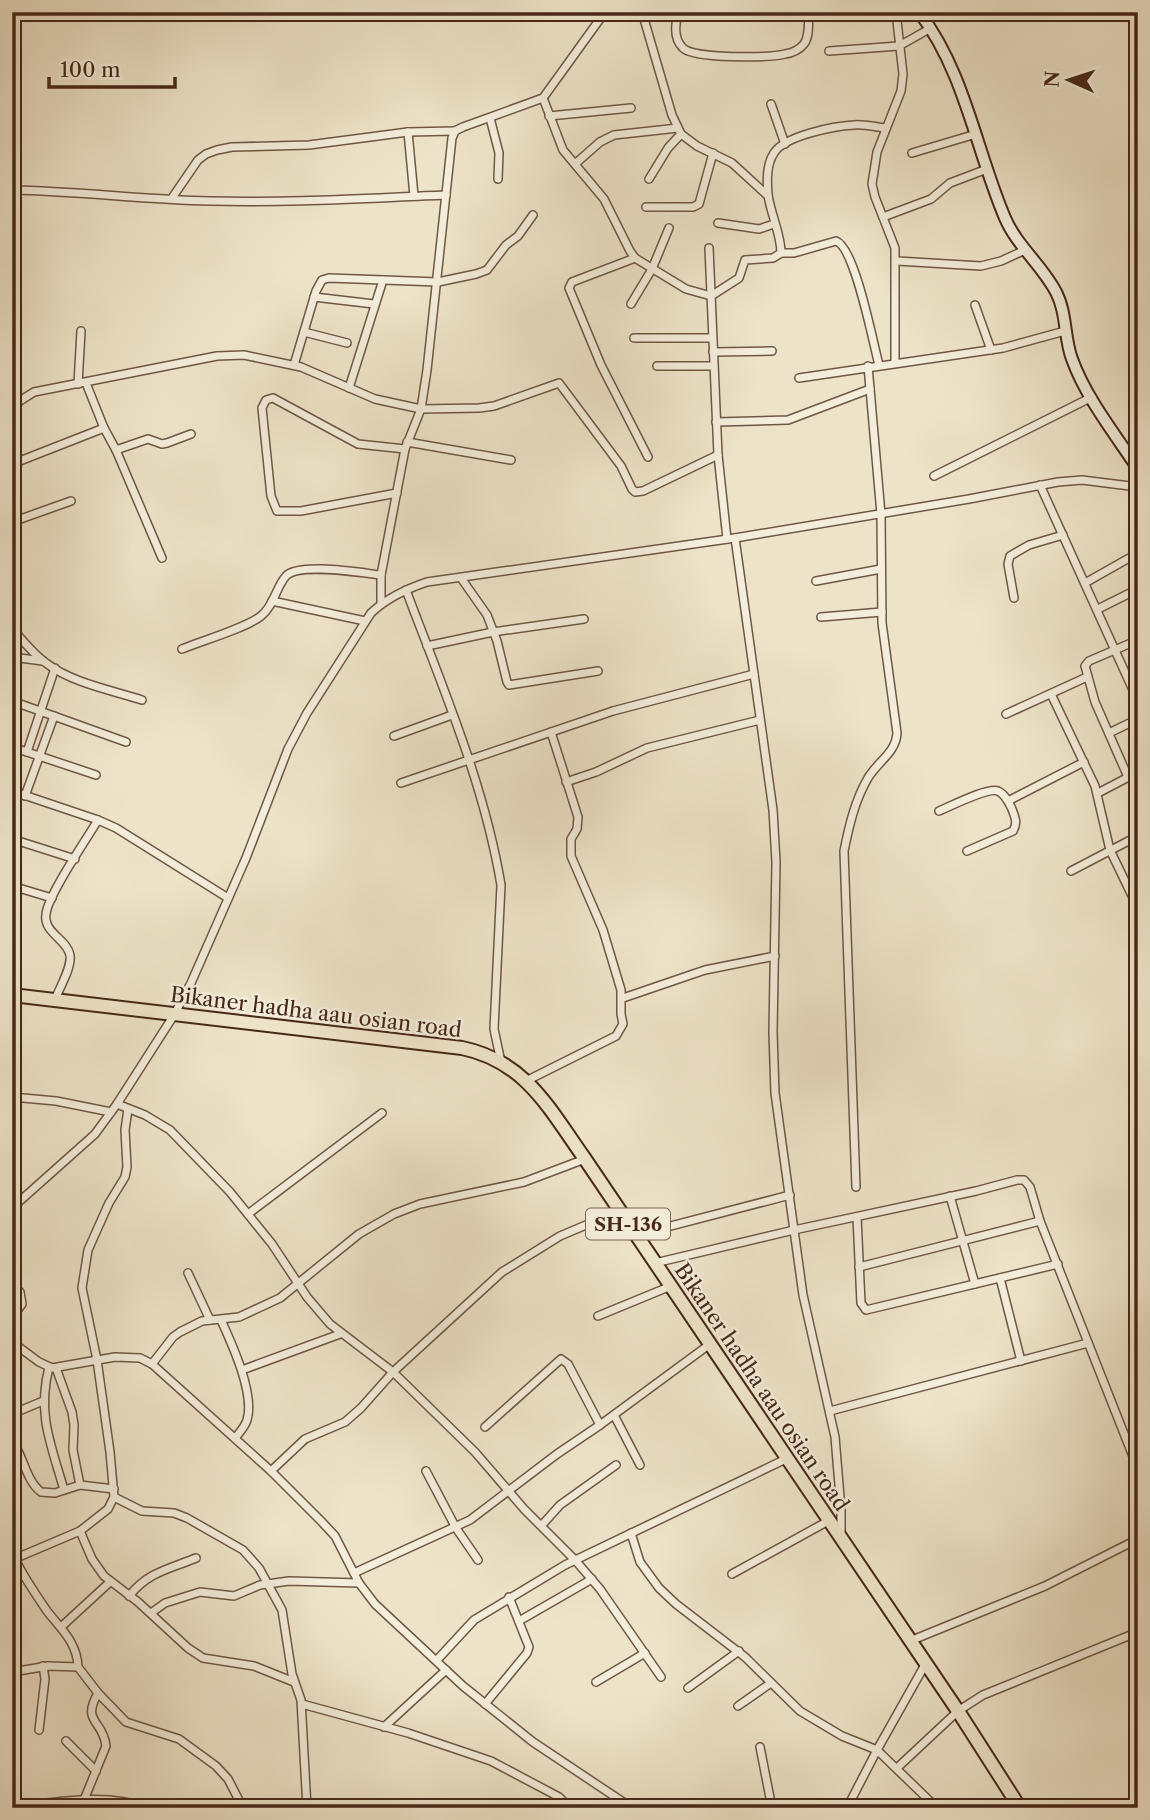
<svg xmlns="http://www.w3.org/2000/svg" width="1150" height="1820" viewBox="0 0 1150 1820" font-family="'Libre Caslon Text',serif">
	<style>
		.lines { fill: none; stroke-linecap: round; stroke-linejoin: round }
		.street-casing { stroke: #705744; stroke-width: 10 }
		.secondary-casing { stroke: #472818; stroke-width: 14 }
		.primary-casing { stroke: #472818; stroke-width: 16 }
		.street { stroke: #f3eddb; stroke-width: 7 }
		.secondary { stroke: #f3eddb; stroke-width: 10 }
		.primary { stroke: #ede3c8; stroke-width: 12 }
		.labels { text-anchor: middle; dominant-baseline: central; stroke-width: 5; stroke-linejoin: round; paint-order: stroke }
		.shield { fill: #f3eddb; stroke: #7b6352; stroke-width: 2 }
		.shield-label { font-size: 19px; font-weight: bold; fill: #472818 }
		.street-label { font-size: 21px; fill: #472818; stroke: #f3eddb }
	</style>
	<rect width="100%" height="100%" fill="#ede3c8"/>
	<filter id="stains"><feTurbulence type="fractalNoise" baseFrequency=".00286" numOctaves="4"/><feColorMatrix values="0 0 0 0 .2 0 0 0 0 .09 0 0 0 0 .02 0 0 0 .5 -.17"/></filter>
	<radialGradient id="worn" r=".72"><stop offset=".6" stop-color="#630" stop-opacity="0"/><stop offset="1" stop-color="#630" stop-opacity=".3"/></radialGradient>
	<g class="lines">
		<defs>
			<g id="street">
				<polyline points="642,12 672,115 681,134 697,146 732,163 768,196"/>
				<path d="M678,12C675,24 673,39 683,48C694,59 769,58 785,54C792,53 799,50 804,44C810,36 808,22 809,12"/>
				<polyline points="829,51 899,46 931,28"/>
				<path d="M543,98L563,150L604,199L630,251L635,258L686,289L711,296L739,278L745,260L773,258L781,253C781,234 771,215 768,195C767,182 766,165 774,153C784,136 834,126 854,125C864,124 875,127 886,128"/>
				<polyline points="771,104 785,144"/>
				<polyline points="549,116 631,108"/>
				<polyline points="490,118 499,153 498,179"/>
				<polyline points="408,132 414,196"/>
				<polyline points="912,153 976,134"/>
				<polyline points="575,164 600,142 614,135 678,128"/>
				<polyline points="649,179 668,148 681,134"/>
				<path d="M12,190C79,191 144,200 210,201C289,203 368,198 446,195"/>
				<polyline points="172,198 198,160 206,154 217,150 232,147 309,145 408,132 455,131"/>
				<polyline points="646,207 693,207 699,204 713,153"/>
				<polyline points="883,217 931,199 950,183 987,169"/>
				<polyline points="718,223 759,229 774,224"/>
				<polyline points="709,248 718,455 727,539"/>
				<path d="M781,253H794L836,241C855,247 873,343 879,365"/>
				<polyline points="635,258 572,282 569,288 601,365 648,457"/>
				<polyline points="897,261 981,266 1001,261 1025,250"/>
				<polyline points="314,297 374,304"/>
				<polyline points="631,304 652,269 669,228"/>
				<polyline points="975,305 991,350"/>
				<polyline points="304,332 347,343"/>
				<polyline points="634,338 712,338"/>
				<polyline points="713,352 772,351"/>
				<polyline points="895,363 895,248 875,197 872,184 877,152 901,91 903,74 896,12"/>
				<polyline points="294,365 316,291 322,280 329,278 438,282 476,274 487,270 506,245 518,236 533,215"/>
				<polyline points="657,366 713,366"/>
				<polyline points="799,378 1003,348 1065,331"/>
				<polyline points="86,383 104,428 116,450 148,439 162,444 167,443 191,434"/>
				<polyline points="78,384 81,331"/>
				<polyline points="349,388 383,280"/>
				<polyline points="12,406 34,392 217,356 244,355 301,367 375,399 421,409 479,408 494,406 559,383 621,466 632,489 635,492 643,491 718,455"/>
				<polyline points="716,422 788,420 870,389"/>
				<polyline points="407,442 511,460"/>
				<polyline points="116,450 162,558"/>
				<polyline points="12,464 104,428"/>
				<polyline points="934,476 1092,397"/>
				<polyline points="1040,485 1138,701"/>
				<polyline points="397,493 301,511 277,511 271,496 262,408 266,400 273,398 358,444 405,449"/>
				<polyline points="12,522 71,501"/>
				<polyline points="735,538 773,810 776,862 773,1032 775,1093 803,1295 835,1437 841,1509 841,1537"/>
				<polyline points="461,578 487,615 497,641 507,682 509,685 598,671"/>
				<polyline points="816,581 881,569"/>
				<polyline points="1085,583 1138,553"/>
				<path d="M406,590C442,686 484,783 501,885L494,1029L501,1062"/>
				<polyline points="1014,598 1008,564 1010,556 1029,545 1063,535"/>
				<polyline points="272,601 365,621"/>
				<polyline points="381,604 381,575 405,449 421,409 427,370 452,138 455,131 463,127 543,98 605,12"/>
				<polyline points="1098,609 1138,589"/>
				<polyline points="821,617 882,612"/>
				<path d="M12,628C22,640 33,654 46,663C72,683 111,690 142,700"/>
				<polyline points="427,646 493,632 584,619"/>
				<path d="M182,649C201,641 246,628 261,616C274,606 276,587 286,576C299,562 362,573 381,575"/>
				<polyline points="12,657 43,661"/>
				<polyline points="1051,694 1095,786 1110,850 1138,908"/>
				<polyline points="12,701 126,742"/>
				<polyline points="1006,714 1087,677"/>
				<polyline points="1109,733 1138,719"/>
				<polyline points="394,736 452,715"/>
				<polyline points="12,747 96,775"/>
				<polyline points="27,752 55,668"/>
				<polyline points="1128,777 1095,702 1085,666 1089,661 1138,640"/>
				<polyline points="566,782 596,772 647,748 760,720"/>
				<polyline points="401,783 613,711 754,674"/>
				<polyline points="12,791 98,820 116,828 228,898"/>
				<polyline points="1098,793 1138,772"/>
				<polyline points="25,796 54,716"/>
				<polyline points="1008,801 1084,762"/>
				<path d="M939,811C951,806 988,787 998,791C1005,794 1009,803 1012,809C1015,818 1018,822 1013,831L967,851"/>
				<polyline points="12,839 75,859"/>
				<polyline points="1071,871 1138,836"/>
				<polyline points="12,886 52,898"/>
				<polyline points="623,998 705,970 775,956"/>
				<path d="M55,1000C59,988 72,968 70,955C67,939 43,933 46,914C48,895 86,840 98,820"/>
				<polyline points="526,1081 616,1036 623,1024 621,1014 621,990 603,930 571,856 571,839 577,829 578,817 551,732"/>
				<polyline points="12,1097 56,1101 111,1112"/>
				<polyline points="117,1104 145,1115 170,1130 230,1192 272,1244 307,1297 330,1324 393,1372 475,1452 524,1509 575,1560 600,1589 661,1677"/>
				<path d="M856,1187L844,851C849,826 855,800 868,778C877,762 896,753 897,733L882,623L881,514L868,366"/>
				<polyline points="950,1196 975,1284"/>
				<path d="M12,1208L95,1134L117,1104L174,1015L191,983L246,858L288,749L307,713L371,613C387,598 406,589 427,582L735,538L969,499L1058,482L1082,480L1138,487"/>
				<polyline points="248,1214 382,1113"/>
				<polyline points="857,1217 861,1303 866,1310 1058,1264"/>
				<polyline points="636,1235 790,1195"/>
				<polyline points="655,1263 794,1230 976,1191 1017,1180 1024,1180 1030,1187 1040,1221 1138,1469"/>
				<polyline points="859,1267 1040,1221"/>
				<polyline points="188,1273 210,1320"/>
				<polyline points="1000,1278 1021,1361"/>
				<polyline points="12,1284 20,1292 22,1304 12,1318"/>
				<polyline points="598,1316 671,1286"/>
				<path d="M221,1320C232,1344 255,1394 247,1420C245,1427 239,1433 235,1438"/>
				<polyline points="12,1342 39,1362 52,1368 115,1357 140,1358 152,1364 271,1471 321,1521 335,1536 359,1583 375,1604 463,1686 533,1742 632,1808"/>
				<polyline points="152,1364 173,1337 180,1332 202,1321 239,1317 280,1298 359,1234 394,1214 420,1204 524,1182 585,1159"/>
				<path d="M49,1367C37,1415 51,1444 64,1490"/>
				<polyline points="56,1368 72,1412 74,1425 73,1450 80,1485 114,1489"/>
				<polyline points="242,1370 340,1334"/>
				<polyline points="830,1411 1088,1343"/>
				<polyline points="12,1414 43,1401"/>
				<polyline points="614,1415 640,1465"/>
				<polyline points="485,1427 561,1359 568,1364 600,1425"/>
				<path d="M12,1440C23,1455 26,1481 41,1492L55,1493L80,1485"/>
				<polyline points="271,1471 305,1439 345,1422 361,1408 393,1372 502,1272 560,1236 619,1211"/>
				<polyline points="426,1471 456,1528 478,1560"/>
				<polyline points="114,1497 142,1511 174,1513 187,1518 243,1550 259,1568 282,1610 292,1674 301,1700 307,1808"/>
				<polyline points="542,1525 560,1505 616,1465"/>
				<polyline points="80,1531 92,1559 104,1576 138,1602 188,1648 203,1658 254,1666 294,1682"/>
				<polyline points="631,1533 640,1562 659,1588 676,1604 745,1657 800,1711 842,1736 877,1750 937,1808"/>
				<path d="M13,1555C22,1575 35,1593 47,1611C61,1629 77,1642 78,1667"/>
				<polyline points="14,1559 80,1531 108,1509 114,1497 110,1452 97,1360 82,1288 88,1250 109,1203 125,1177 127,1167 125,1130 128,1109"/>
				<polyline points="354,1573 470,1520 557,1454 600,1425 710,1344"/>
				<polyline points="732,1574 830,1520"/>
				<path d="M129,1596C148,1572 169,1569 196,1558"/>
				<polyline points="151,1613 165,1603 200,1592 234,1596 260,1585 289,1581 359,1583"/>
				<polyline points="519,1621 592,1579"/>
				<polyline points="61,1627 110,1582"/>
				<polyline points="910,1641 1045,1586 1138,1539"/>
				<polyline points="437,1660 474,1620 565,1565 788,1458"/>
				<polyline points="12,1672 48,1666 78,1667 98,1693 126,1722 179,1739 216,1766 228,1779 243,1808"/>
				<polyline points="596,1682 645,1653"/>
				<polyline points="688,1688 739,1651"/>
				<polyline points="302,1704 408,1733 491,1761 559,1797 570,1808"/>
				<polyline points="485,1704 527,1653 529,1647 509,1597"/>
				<polyline points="738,1706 771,1683"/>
				<polyline points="384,1727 446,1670"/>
				<polyline points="39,1730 45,1679 43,1666"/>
				<polyline points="66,1741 96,1771"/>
				<polyline points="760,1747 772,1808"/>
				<polyline points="897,1768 958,1711 983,1695 1138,1632"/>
				<path d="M84,1800L106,1746C103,1719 81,1723 98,1693"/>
				<path d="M12,1807C55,1803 105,1792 147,1808"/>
				<polyline points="247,1808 294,1804 307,1808"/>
				<polyline points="847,1808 877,1750 926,1663"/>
			</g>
			<path id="secondary" d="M919,12C965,72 976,150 1005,218C1017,246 1042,265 1056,292C1067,313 1064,338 1072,359C1086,398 1115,434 1138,469"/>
			<path id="primary" d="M12,995L462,1048C526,1061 550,1110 585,1159L958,1711L1020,1808"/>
		</defs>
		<!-- street casing -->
		<use href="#street" class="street-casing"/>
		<!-- secondary casing -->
		<use href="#secondary" class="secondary-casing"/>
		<!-- primary casing -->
		<use href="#primary" class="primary-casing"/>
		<!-- street -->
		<use href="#street" class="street"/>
		<!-- secondary -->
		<use href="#secondary" class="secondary"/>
		<!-- primary -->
		<use href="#primary" class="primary"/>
	</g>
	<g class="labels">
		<!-- shield labels -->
		<rect class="shield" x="586" y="1208.5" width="84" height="31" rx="5"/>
		<g class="shield-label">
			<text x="628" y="1224">SH-136</text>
		</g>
		<!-- street labels -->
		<g class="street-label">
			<text transform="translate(316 1012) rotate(7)">Bikaner hadha aau osian road</text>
			<text transform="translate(762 1387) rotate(56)">Bikaner hadha aau osian road</text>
		</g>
	</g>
	<!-- margin -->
	<rect width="1150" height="1820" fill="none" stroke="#ede3c8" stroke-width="42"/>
	<rect x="14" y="14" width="1122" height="1792" fill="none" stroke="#472818" stroke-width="3.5"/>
	<rect x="21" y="21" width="1108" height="1778" fill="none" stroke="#472818" stroke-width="2"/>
	<!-- north arrow -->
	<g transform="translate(1069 80) rotate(273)" stroke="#f3eddb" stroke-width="5" paint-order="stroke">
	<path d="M0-5L12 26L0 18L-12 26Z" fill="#472818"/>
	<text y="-10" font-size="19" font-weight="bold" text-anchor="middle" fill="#472818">N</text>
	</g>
	<!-- scale -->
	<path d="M49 77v10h126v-10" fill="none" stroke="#472818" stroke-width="3.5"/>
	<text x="60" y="77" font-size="21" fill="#472818" stroke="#f3eddb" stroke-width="5" paint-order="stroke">100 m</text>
	<rect width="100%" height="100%" filter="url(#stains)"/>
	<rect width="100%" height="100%" fill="url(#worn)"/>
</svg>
